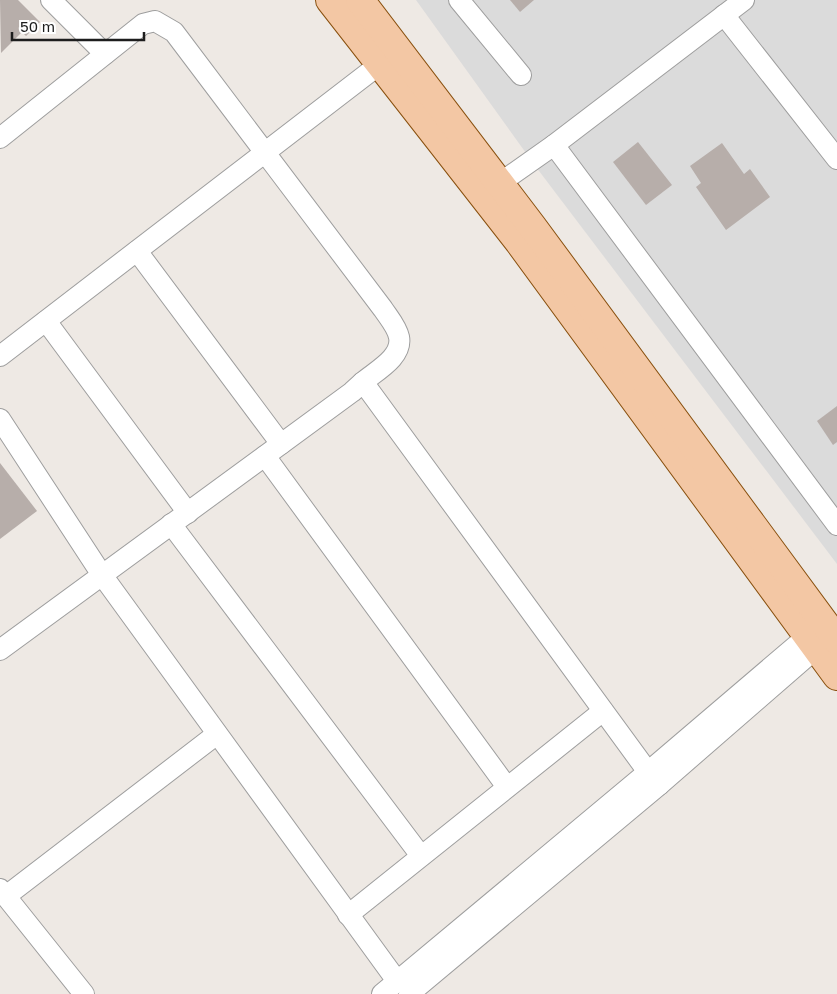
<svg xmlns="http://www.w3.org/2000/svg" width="837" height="994" viewBox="0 0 837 994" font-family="'Golos Text',sans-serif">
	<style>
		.residential { fill: #dbdbdb }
		.building { fill: #b7aeaa }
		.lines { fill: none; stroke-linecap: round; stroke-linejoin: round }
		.street-casing { stroke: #9e9e9e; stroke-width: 22 }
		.primary-casing { stroke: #89500e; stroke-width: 30 }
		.street { stroke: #fff; stroke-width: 20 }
		.primary { stroke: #f3c7a4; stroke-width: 28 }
	</style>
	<rect width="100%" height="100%" fill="#eee9e4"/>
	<!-- residential -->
	<polygon class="residential" points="416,0 837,0 837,564 536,167"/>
	<!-- building -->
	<g class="building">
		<polygon points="0,0 18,0 40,22 26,36 22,32 1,53"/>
		<polygon points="510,0 534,0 520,12"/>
		<polygon points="638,142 672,185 646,205 613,162"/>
		<polygon points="722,143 744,174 750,169 770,197 726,230 696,187 701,183 690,166"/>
		<polygon points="837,406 837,442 833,445 817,421"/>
		<polygon points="0,463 37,511 0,539"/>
	</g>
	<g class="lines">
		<defs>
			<g id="street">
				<polyline points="51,0 105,54"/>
				<polyline points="459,0 521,75"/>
				<polyline points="724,15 837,159"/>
				<path d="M0,138L143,24L155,21L174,32L383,309C389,318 397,327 399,337C403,357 376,371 363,382"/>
				<polyline points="554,145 837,525"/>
				<polyline points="500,183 554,145 744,0"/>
				<polyline points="137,251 281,444"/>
				<polyline points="46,321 188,513"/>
				<polyline points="0,356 380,64"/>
				<polyline points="0,419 102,575 397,981"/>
				<polyline points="265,456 507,787"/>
				<polyline points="171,524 421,856"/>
				<polyline points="0,650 352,392 363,382 648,772 659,785"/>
				<polyline points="0,889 84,994"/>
				<polyline points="6,896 217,734"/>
				<polyline points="348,915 603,711"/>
				<polyline points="382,994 648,772 818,627"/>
				<polyline points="409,994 659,785 827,639"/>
			</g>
			<g id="primary">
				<polyline points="330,0 519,242 837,676"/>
				<polyline points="360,0 532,226 837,640"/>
			</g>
		</defs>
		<!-- street casing -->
		<use href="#street" class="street-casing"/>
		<!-- primary casing -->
		<use href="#primary" class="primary-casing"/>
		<!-- street -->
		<use href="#street" class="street"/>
		<!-- primary -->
		<use href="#primary" class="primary"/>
	</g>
	<!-- scale -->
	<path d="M12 32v8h132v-8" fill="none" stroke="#1d1d1d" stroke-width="2.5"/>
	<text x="20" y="32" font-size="15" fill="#1d1d1d" stroke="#ffffff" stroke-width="4" paint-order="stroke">50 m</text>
</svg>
